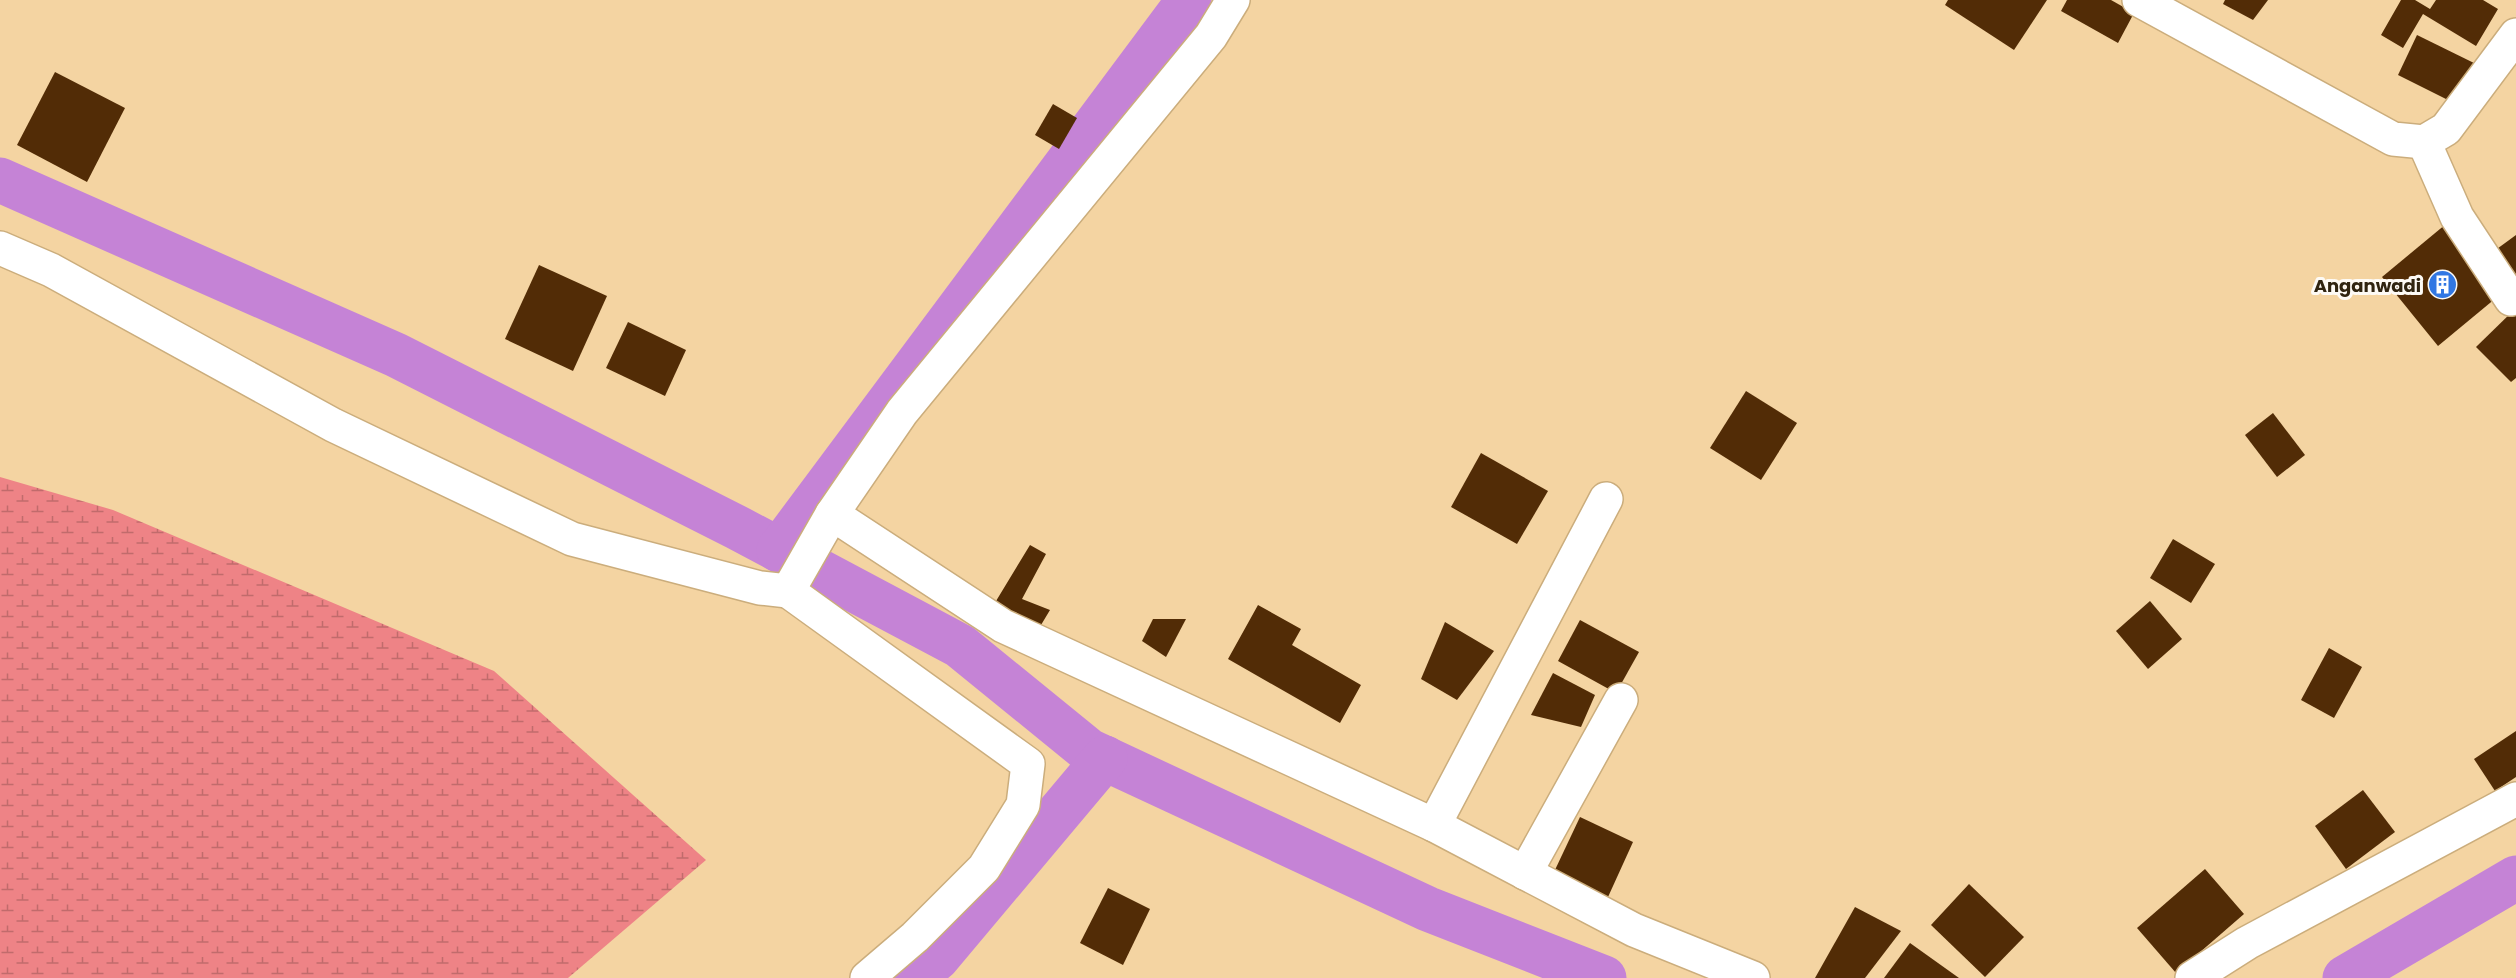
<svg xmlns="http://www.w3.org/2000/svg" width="2516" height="978" viewBox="0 0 2516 978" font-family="Poppins,sans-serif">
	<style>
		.wetland { fill: url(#wetland-marsh) }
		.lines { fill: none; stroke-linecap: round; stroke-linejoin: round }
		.canal { stroke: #c583d6; stroke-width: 45 }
		.building { fill: #522c06 }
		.minor-casing { stroke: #cbad7c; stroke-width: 36 }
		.minor { stroke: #fff; stroke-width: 33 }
		.labels { text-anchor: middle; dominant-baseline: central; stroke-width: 6; stroke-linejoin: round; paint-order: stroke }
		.poi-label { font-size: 18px; font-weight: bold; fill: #302410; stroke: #fdfaf5; text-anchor: end }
	</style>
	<defs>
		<pattern id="wetland-marsh" width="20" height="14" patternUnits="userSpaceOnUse" patternTransform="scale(1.5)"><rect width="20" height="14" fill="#ee8386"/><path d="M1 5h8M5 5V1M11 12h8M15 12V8" fill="none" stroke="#c16b6c"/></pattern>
	</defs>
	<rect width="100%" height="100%" fill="#f4d4a2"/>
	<!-- wetland -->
	<polygon class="wetland" points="0,477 113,510 494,671 706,860 568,978 0,978"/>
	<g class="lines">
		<!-- canal -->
		<g class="canal">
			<polyline points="0,180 396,355 736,527 960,646 1089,751 1428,909 1604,978"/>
			<polyline points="779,550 1189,0"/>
			<polyline points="913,978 937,958 1105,758"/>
			<polyline points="2345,978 2516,878"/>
		</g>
	</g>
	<!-- building -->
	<g class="building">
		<polygon points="1948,0 2047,0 2014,50 1945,5"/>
		<polygon points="2067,0 2111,0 2134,13 2118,43 2061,11"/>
		<polygon points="2225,0 2268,0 2253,20 2223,4"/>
		<polygon points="2401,0 2415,0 2430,9 2436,0 2483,0 2498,9 2476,46 2423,14 2403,48 2381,35"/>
		<polygon points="2417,35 2476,64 2456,104 2398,75"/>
		<polygon points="55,72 125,108 87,182 17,145"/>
		<polygon points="1053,104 1077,118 1059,149 1035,135"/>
		<polygon points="2446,224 2502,293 2438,346 2382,277"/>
		<polygon points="2516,235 2516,287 2490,254"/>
		<polygon points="539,265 607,296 573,371 505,339"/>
		<polygon points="2516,308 2516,378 2511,382 2476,347"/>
		<polygon points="628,322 686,350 665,396 606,368"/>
		<polygon points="1746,391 1797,423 1761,480 1710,448"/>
		<polygon points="2273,413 2305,455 2277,477 2245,435"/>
		<polygon points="1481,453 1548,491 1517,544 1451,507"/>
		<polygon points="2173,539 2215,564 2191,603 2150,578"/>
		<polygon points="1030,545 1046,554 1022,599 1050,610 1041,625 993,606"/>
		<polygon points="2150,601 2182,639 2148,669 2116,631"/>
		<polygon points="1258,605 1301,629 1292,645 1361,685 1340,723 1228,659"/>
		<polygon points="1153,619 1186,619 1166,657 1142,641"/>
		<polygon points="1580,620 1639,652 1616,693 1558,661"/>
		<polygon points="1445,622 1494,651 1457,700 1421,679"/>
		<polygon points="2329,648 2362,667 2334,718 2301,700"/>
		<polygon points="1553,673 1595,695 1581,727 1531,715"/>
		<polygon points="2516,731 2516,777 2495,791 2474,759"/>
		<polygon points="2363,790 2395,832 2346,869 2315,826"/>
		<polygon points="1580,817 1633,842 1608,897 1554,872"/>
		<polygon points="2205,869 2244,914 2176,973 2137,928"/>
		<polygon points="1969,884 2024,937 1985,977 1931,925"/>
		<polygon points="1108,888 1150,909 1123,965 1080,943"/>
		<polygon points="1855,907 1901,931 1865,978 1815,978"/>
		<polygon points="1910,943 1959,978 1884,978"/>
	</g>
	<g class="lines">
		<defs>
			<g id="minor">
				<polyline points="2139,0 2393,139 2424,142 2446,129 2516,35"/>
				<polyline points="2424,142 2457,217 2511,299"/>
				<polyline points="0,248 51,270 333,425 572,539 760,588 788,591"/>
				<polyline points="832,514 1003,626 1434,825 1634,930 1753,978"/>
				<polyline points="1434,825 1606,499"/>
				<polyline points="1525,873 1621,700"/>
				<polyline points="867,978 915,937 984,868 1023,805 1028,764 788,591 832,514 902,412 1211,36 1233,0"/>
				<polyline points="2192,978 2247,943 2516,799"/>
			</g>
		</defs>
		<!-- minor casing -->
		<use href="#minor" class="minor-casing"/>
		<!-- minor -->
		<use href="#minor" class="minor"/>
	</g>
	<!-- icons -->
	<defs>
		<symbol id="building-disc" viewBox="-11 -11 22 22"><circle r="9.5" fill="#3177e3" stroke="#fdfaf5"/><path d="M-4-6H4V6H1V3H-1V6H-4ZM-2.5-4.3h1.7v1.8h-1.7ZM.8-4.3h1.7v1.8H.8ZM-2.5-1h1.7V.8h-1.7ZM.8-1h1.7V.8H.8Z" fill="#fff"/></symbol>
	</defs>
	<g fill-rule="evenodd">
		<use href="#building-disc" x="2426" y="268" width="33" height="33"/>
	</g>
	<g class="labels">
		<!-- poi labels -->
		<g class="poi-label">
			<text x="2421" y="285">Anganwadi</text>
		</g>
	</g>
</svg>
